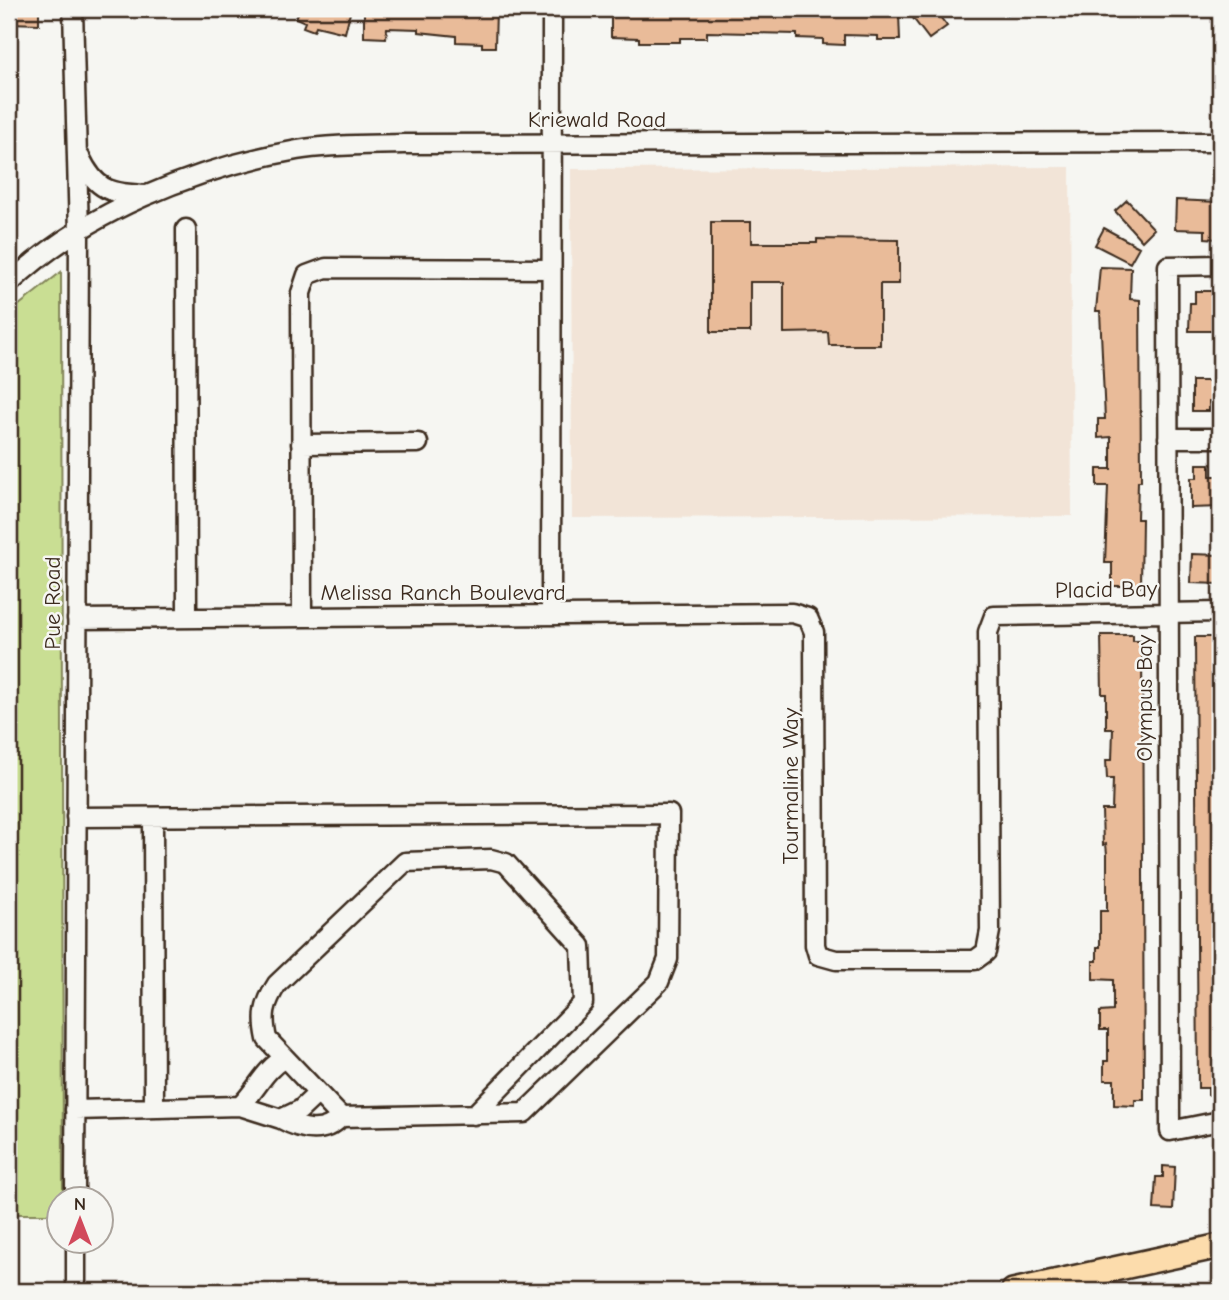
<svg xmlns="http://www.w3.org/2000/svg" width="1229" height="1300" viewBox="0 0 1229 1300" font-family="'Comic Neue',sans-serif">
  <rect width="100%" height="100%" fill="#f6f6f2"/>
  <filter id="ink" filterUnits="userSpaceOnUse"><feTurbulence type="fractalNoise" baseFrequency=".0143" numOctaves="2"/><feDisplacementMap in="SourceGraphic" scale="14" xChannelSelector="R" yChannelSelector="G"/><feConvolveMatrix kernelMatrix="1 2 1 2 8 2 1 2 1" color-interpolation-filters="sRGB"/></filter>
  <g filter="url(#ink)">
    <!-- built -->
    <path fill="#f2e4d7" d="M 1070,167 L 1072,516 L 572,518 L 571,169 Z"/>
    <!-- green -->
    <path fill="#c9de93" stroke="#828458" stroke-width="2" d="M 61,272 L 63,1198 L 60,1198 L 59,1214 L 9,1214 L 9,313 Z"/>
    <g fill="none" stroke-linecap="round" stroke-linejoin="round">
      <!-- stream -->
      <path stroke="#7593a3" stroke-width="3.5" d="M 1007,15 L 1007,9"/>
    </g>
    <!-- building -->
    <path fill="#e9bb99" stroke="#3b2a1e" stroke-width="2" d="M 9,9 L 39,9 L 39,24 L 9,23 Z
      M 300,9 L 351,9 L 345,33 L 316,26 L 314,31 L 303,27 L 305,22 L 296,18 Z
      M 364,9 L 496,9 L 495,47 L 482,47 L 482,43 L 456,42 L 456,36 L 419,32 L 419,29 L 387,28 L 386,38 L 364,37 Z
      M 644,9 L 871,9 L 871,14 L 899,14 L 900,40 L 878,40 L 878,36 L 844,35 L 844,45 L 823,44 L 823,39 L 797,38 L 797,34 L 707,32 L 707,38 L 680,38 L 680,42 L 639,42 L 639,38 L 611,37 L 611,10 Z
      M 906,9 L 934,9 L 947,26 L 929,39 Z
      M 1127,200 L 1154,229 L 1142,241 L 1115,211 Z
      M 1176,200 L 1218,202 L 1217,239 L 1205,238 L 1205,230 L 1175,229 Z
      M 711,222 L 751,222 L 751,243 L 817,243 L 817,239 L 899,240 L 899,284 L 880,284 L 880,345 L 829,345 L 828,332 L 784,333 L 784,282 L 750,282 L 750,332 L 711,332 Z
      M 1104,228 L 1139,247 L 1130,263 L 1095,245 Z
      M 1100,267 L 1131,268 L 1130,299 L 1140,300 L 1141,481 L 1138,481 L 1137,519 L 1142,519 L 1141,586 L 1112,586 L 1112,563 L 1105,563 L 1108,486 L 1097,486 L 1097,469 L 1111,469 L 1111,437 L 1098,438 L 1098,419 L 1105,419 L 1100,311 L 1096,311 Z
      M 1195,291 L 1220,291 L 1220,331 L 1189,331 L 1190,303 L 1195,303 Z
      M 1192,381 L 1220,381 L 1220,401 L 1209,401 L 1209,411 L 1192,411 Z
      M 1197,464 L 1210,464 L 1210,476 L 1220,476 L 1220,507 L 1191,508 L 1191,478 L 1197,478 Z
      M 1192,554 L 1220,555 L 1220,584 L 1191,583 Z
      M 1101,635 L 1133,635 L 1133,641 L 1142,641 L 1144,1100 L 1135,1100 L 1135,1106 L 1114,1105 L 1114,1080 L 1104,1080 L 1104,1061 L 1108,1061 L 1108,1030 L 1100,1030 L 1100,1012 L 1113,1011 L 1113,980 L 1093,979 L 1093,961 L 1097,961 L 1097,947 L 1100,947 L 1100,911 L 1107,911 L 1107,854 L 1106,844 L 1103,845 L 1102,810 L 1112,810 L 1113,779 L 1107,779 L 1106,760 L 1112,760 L 1113,729 L 1106,729 L 1106,694 L 1102,694 Z
      M 1195,637 L 1220,637 L 1220,1094 L 1208,1095 L 1208,1088 L 1198,1088 Z
      M 1163,1166 L 1175,1167 L 1173,1210 L 1154,1209 L 1156,1177 L 1163,1177 Z"/>
    <g fill="none" stroke-linecap="round" stroke-linejoin="round">
      <defs>
        <path id="minor" d="M 73,9 L 79,233 L 75,1198
          M 80,157 C 96,191 111,194 147,195
          M 186,229 L 187,618
          M 1220,265 L 1168,266 L 1170,1131 L 1220,1121
          M 9,284 C 84,212 196,168 297,150 C 332,144 369,145 404,144 L 1220,142
          M 1168,438 L 1220,438
          M 301,444 L 418,443
          M 551,615 L 552,9
          M 302,617 L 301,293 L 307,275 L 326,268 L 551,269
          M 77,619 L 792,613 L 808,618 L 814,632 L 815,945 L 818,955 L 836,960 L 975,960 L 986,952 L 990,931 L 988,632 L 994,616 L 1220,612
          M 76,817 L 669,814 L 668,959 L 659,982 L 524,1113 L 341,1117 L 267,1039 C 262,1016 264,1004 277,984 L 405,862 L 491,859 L 506,863 L 581,946 L 583,1003 L 474,1115
          M 153,817 L 154,1108
          M 240,1106 L 281,1119 L 300,1110 L 318,1093
          M 75,1110 L 240,1106 C 258,1089 263,1070 285,1058
          M 281,1119 C 301,1130 323,1136 341,1117
          M 76,1240 L 76,1291"/>
        <path id="major" d="M 1013,1291 L 1220,1246"/>
      </defs>
      <!-- minor casing -->
      <use href="#minor" stroke="#3b2a1e" stroke-width="23"/>
      <!-- major casing -->
      <use href="#major" stroke="#3b2a1e" stroke-width="28"/>
      <!-- minor -->
      <use href="#minor" stroke="#f6f6f2" stroke-width="18"/>
      <!-- major -->
      <use href="#major" stroke="#fcdcac" stroke-width="23"/>
    </g>
  </g>
  <g text-anchor="middle" stroke-width="5" stroke-linejoin="round" paint-order="stroke">
    <!-- street labels -->
    <g font-size="23" fill="#3b2a1e" stroke="#f6f6f2">
      <text x="597" y="127">Kriewald Road</text>
      <text transform="translate(1106 589) rotate(-1)" y="8">Placid Bay</text>
      <text x="443" y="600">Melissa Ranch Boulevard</text>
      <text transform="translate(52 603) rotate(-90)" y="8">Pue Road</text>
      <text transform="translate(1144 698) rotate(-90)" y="8">Olympus Bay</text>
      <text transform="translate(790 786) rotate(-90)" y="8">Tourmaline Way</text>
    </g>
  </g>
  <!-- margin -->
  <rect width="1229" height="1300" fill="none" stroke="#f6f6f2" stroke-width="35"/>
  <rect x="18" y="18" width="1194" height="1265" fill="none" stroke="#3b2a1e" stroke-width="2.5" filter="url(#ink)"/>
  <!-- north arrow -->
  <g transform="translate(80 1220)"><circle r="33" fill="#f6f6f2" stroke="#aba49d" stroke-width="2"/>
  <path d="M0-5L12 26L0 18L-12 26Z" fill="#d1495b"/>
  <text y="-10" font-size="19" font-weight="bold" text-anchor="middle" fill="#3b2a1e">N</text>
  </g>
</svg>
